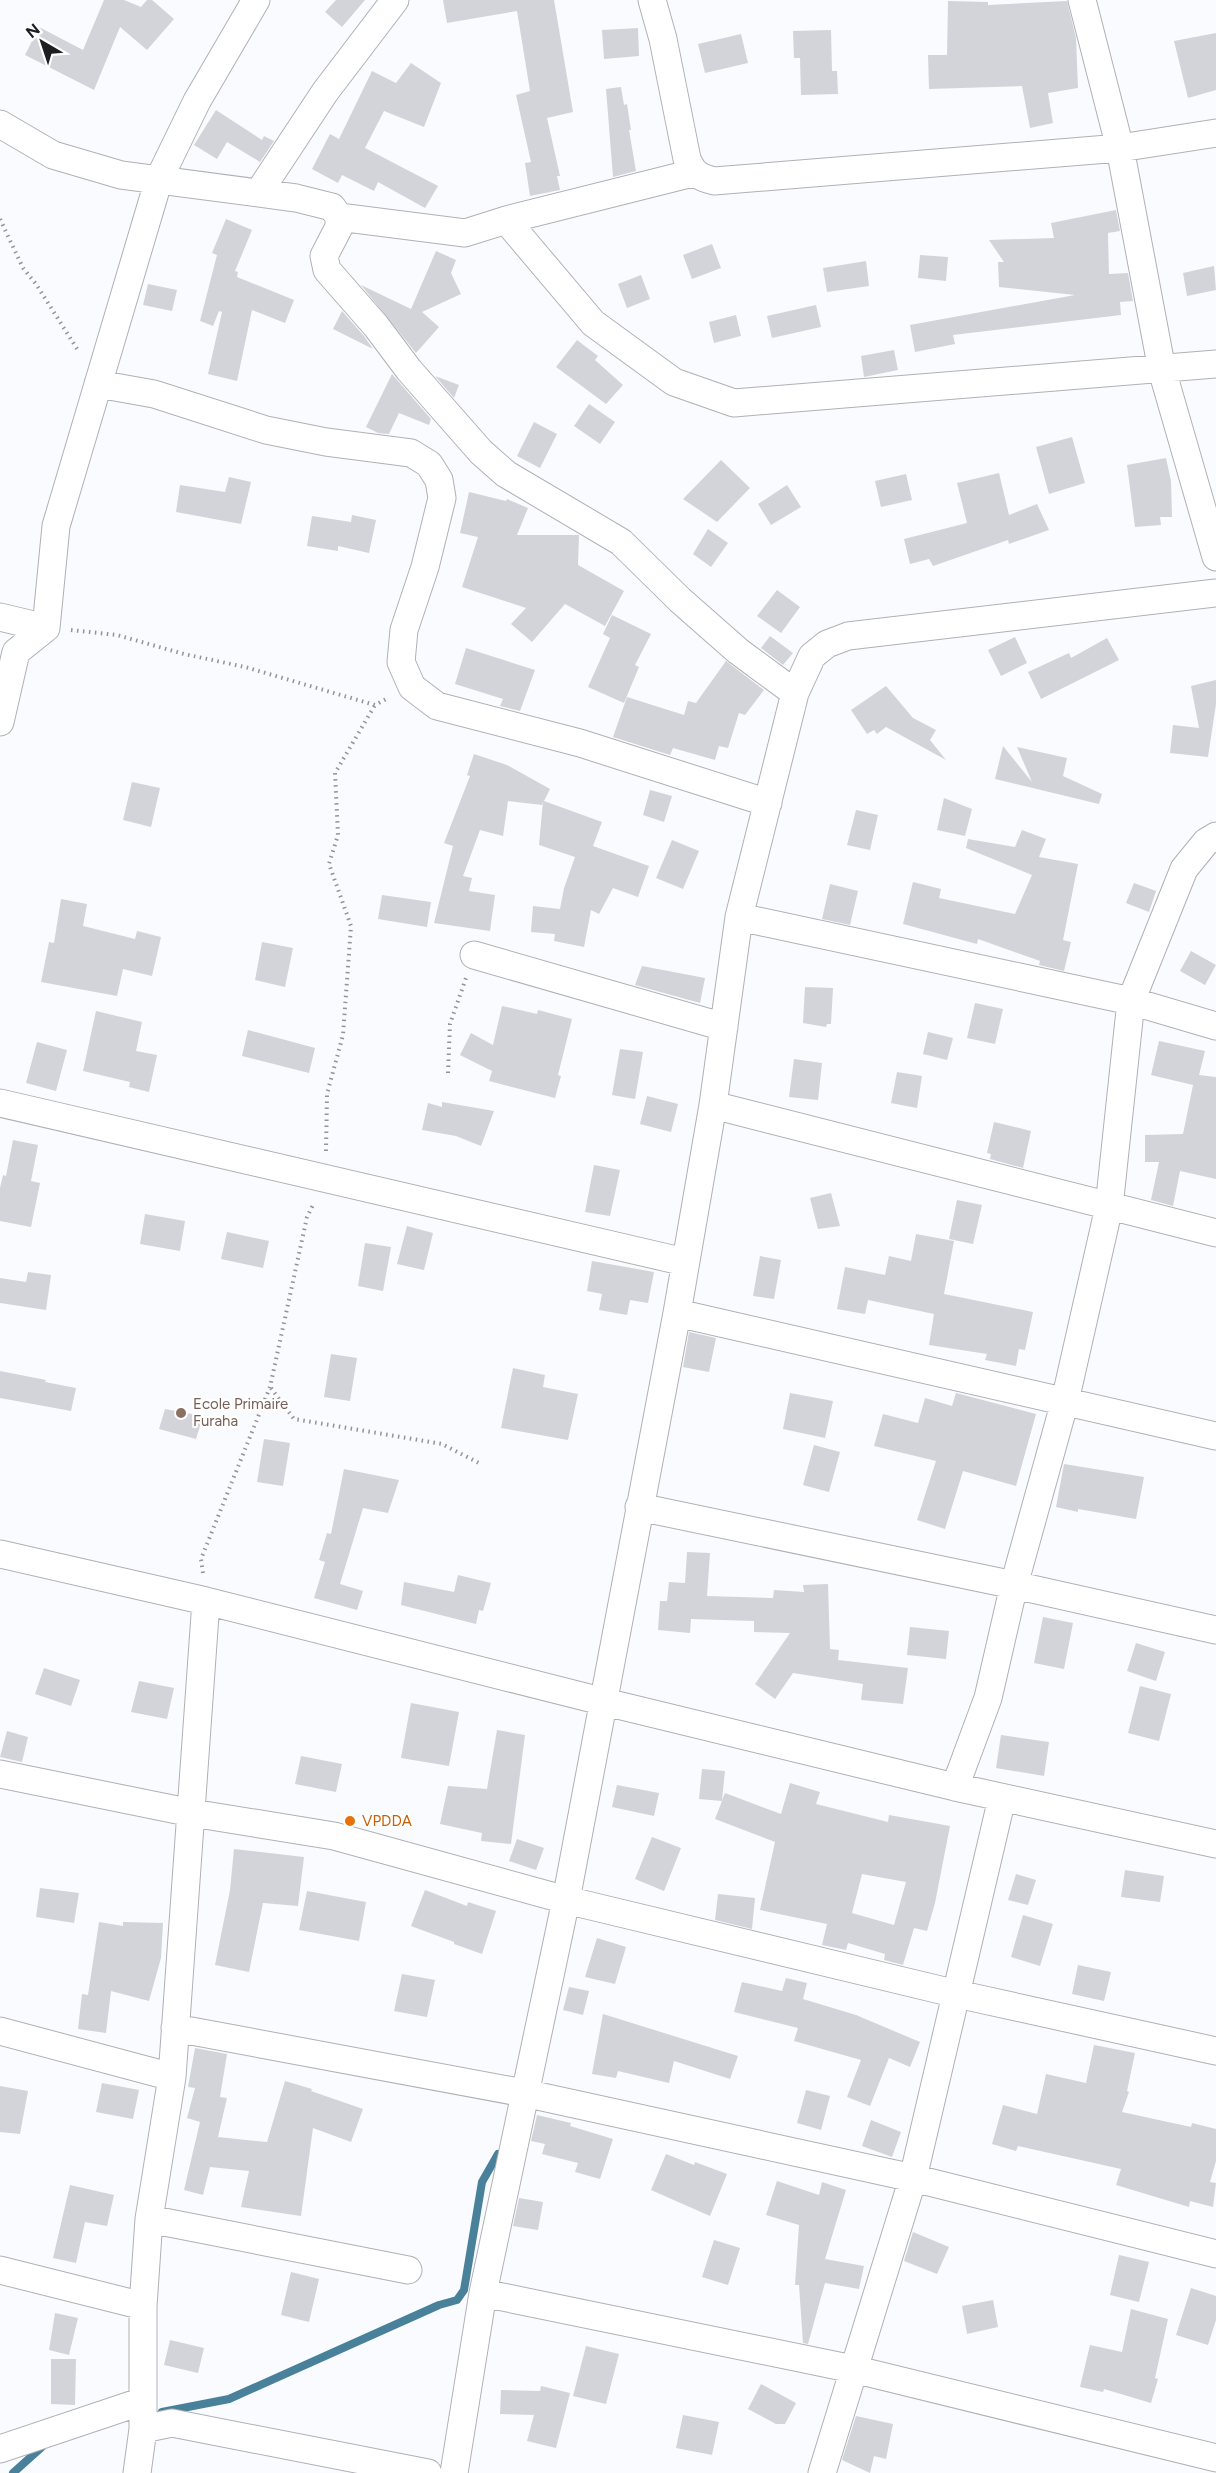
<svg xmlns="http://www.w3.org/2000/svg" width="1216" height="2473" viewBox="0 0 1216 2473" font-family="Figtree,sans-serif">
  <rect width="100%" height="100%" fill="#f9fbff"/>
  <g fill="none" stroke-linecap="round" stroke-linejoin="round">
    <!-- stream -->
    <path stroke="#488199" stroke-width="8" d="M 162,2412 L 229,2399 L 439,2305 L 457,2300 L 464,2290 L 482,2182 L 498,2154
      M 13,2473 L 43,2446"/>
  </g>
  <!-- building -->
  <path fill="#d2d4d9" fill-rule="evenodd" d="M 104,0 L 124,0 L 141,7 L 147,0 L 152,0 L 174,19 L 147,50 L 120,27 L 94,90 L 25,55 L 39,27 L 83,50 Z
    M 336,0 L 365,0 L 342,27 L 325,12 Z
    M 443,0 L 554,0 L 573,112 L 547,118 L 560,176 L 557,176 L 560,190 L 530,196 L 525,163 L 531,162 L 516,95 L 530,91 L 517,11 L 447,23 Z
    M 948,1 L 988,2 L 988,5 L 1067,1 L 1076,38 L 1078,88 L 1048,93 L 1053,123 L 1030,128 L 1022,86 L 929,89 L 928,55 L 947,55 Z
    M 638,28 L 639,56 L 604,59 L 602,30 Z
    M 831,30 L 832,71 L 837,71 L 838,94 L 801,95 L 800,58 L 794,58 L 793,31 Z
    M 1216,33 L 1216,90 L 1188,98 L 1174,41 Z
    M 741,34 L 748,63 L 705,73 L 698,44 Z
    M 411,63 L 441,83 L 424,127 L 384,111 L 365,148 L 438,186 L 425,208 L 378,182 L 374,191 L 342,175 L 338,183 L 312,169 L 330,134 L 339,139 L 372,71 L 396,83 Z
    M 621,87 L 624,105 L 627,104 L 631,130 L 629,130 L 636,171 L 613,177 L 606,89 Z
    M 216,110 L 262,140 L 264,136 L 274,141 L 260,162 L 227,142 L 217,159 L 194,145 Z
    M 1116,210 L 1120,231 L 1108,233 L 1109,274 L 1128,273 L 1133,301 L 1120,302 L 1121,315 L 953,335 L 955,344 L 915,352 L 910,325 L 1075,295 L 999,287 L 998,262 L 1004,262 L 989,240 L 1054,238 L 1051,223 Z
    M 226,219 L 252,230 L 235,271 L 238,272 L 237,277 L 294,300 L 285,323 L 252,310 L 237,381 L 208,374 L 222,312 L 219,311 L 213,326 L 200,321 L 217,255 L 212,253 Z
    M 712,244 L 721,268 L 692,279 L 683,255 Z
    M 436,251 L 456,260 L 451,273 L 461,294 L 422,312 L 439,327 L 416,353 L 361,285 L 411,309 Z
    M 920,255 L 948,257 L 946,281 L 918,278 Z
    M 866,261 L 869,286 L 827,292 L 823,268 Z
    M 1214,266 L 1216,290 L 1187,296 L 1183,273 Z
    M 641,275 L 650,299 L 627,308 L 618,284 Z
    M 148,284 L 177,290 L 172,311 L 143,305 Z
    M 816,305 L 821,327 L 772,338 L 767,316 Z
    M 342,311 L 364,336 L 373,349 L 333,329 Z
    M 736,315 L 741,336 L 714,343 L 709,322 Z
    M 577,340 L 598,356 L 595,360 L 623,385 L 606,404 L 556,367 Z
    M 894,350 L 898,370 L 864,377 L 861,356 Z
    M 392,374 L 431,419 L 429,425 L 399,413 L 389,434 L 378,433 L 366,427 Z
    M 435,376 L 459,385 L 454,398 Z
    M 589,404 L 615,422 L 600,444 L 574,426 Z
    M 534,422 L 557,434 L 540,468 L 517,456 Z
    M 1072,437 L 1085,483 L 1049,494 L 1036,447 Z
    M 1166,458 L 1171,481 L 1172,517 L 1160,517 L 1161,525 L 1135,527 L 1127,465 Z
    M 721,460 L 750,488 L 717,522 L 683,499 Z
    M 999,473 L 1009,515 L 1037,504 L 1049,530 L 1009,544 L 1008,540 L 933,566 L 929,559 L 910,564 L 904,539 L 967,523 L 957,483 Z
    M 906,474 L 912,500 L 881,507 L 875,481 Z
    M 229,477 L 251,482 L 241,524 L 176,512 L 180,485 L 225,492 Z
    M 787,485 L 801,507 L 771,525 L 758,504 Z
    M 469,492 L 506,501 L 507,499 L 528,508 L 517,535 L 579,535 L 578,565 L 624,591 L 605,626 L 565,604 L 532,642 L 511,624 L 526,608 L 462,587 L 478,537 L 460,533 Z
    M 352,515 L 376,520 L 369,553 L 338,546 L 338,551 L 307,546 L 312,516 L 351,522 Z
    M 708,529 L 728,543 L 711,567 L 693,554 Z
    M 777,590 L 800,607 L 781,633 L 757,616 Z
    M 612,615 L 651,634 L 635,665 L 639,667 L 624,703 L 588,687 L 610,638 L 603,634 Z
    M 770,636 L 793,653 L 783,665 L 761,648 Z
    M 1015,637 L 1027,663 L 1001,676 L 988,650 Z
    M 1107,638 L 1119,660 L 1041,699 L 1028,672 L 1069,653 L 1071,658 Z
    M 466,648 L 535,670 L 520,711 L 500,706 L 503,699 L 455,684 Z
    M 726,661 L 764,690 L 745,715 L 739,713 L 728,748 L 719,746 L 715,760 L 673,748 L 670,755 L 613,737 L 627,697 L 684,715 L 688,701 L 696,703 Z
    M 1216,680 L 1216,704 L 1208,757 L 1170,753 L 1173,725 L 1199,728 L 1191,686 Z
    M 886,686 L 913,718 L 936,730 L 930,740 L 946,760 L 886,727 L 877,734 L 874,730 L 867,734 L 851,710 Z
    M 1003,746 L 1032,782 L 1017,747 L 1067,758 L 1063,776 L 1102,794 L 1099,804 L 995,779 Z
    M 474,754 L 507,765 L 550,789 L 544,801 L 602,822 L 593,846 L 649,866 L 638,897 L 613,888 L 599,914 L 591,910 L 584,947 L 554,941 L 555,934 L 531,932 L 533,906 L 560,909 L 564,888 L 575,857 L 539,845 L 543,801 L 542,805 L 508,801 L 503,836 L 480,830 L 463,876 L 472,878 L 469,891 L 495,895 L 490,931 L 434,923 L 453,846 L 444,843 L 470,776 L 467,775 Z
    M 132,782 L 160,788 L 151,827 L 123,820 Z
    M 650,790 L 672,796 L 664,822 L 643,815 Z
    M 944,798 L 972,809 L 965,836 L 937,830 Z
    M 856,810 L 878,815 L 870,850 L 847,845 Z
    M 1022,830 L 1046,839 L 1039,857 L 1078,864 L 1063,940 L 1071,942 L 1064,971 L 1039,965 L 1040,961 L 978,939 L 977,944 L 903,924 L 913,882 L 941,889 L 939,898 L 1015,914 L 1032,875 L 966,848 L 968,839 L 1015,847 Z
    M 672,840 L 699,851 L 683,889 L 656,878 Z
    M 1134,883 L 1156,891 L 1149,912 L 1126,903 Z
    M 830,884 L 858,891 L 850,925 L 822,919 Z
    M 382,895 L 431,902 L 427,927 L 378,919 Z
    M 61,899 L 87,904 L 83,926 L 135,939 L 137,931 L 161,937 L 152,976 L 123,969 L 117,996 L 41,982 L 49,942 L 54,943 Z
    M 262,942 L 293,948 L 285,987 L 255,980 Z
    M 1191,951 L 1216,965 L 1205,985 L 1180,971 Z
    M 642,966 L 705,978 L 700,1003 L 635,985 Z
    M 805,987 L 833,988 L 831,1024 L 827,1024 L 826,1027 L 803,1023 Z
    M 975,1003 L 1003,1009 L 995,1044 L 967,1038 Z
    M 502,1006 L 537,1014 L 538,1010 L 572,1019 L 558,1075 L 561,1076 L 555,1098 L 489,1081 L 492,1071 L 460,1055 L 471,1033 L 493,1045 Z
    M 96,1011 L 142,1022 L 136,1051 L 157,1055 L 149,1092 L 129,1087 L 130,1082 L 83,1071 Z
    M 248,1030 L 315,1048 L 309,1073 L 242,1056 Z
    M 928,1032 L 953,1038 L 947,1060 L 923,1054 Z
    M 1159,1041 L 1205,1051 L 1199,1075 L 1216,1077 L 1216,1179 L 1180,1171 L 1173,1206 L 1151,1200 L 1159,1162 L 1145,1162 L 1145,1135 L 1183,1134 L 1193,1085 L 1151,1075 Z
    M 37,1042 L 67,1050 L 56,1091 L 26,1083 Z
    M 620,1049 L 643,1052 L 635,1099 L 612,1095 Z
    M 794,1059 L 822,1063 L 818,1100 L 789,1097 Z
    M 897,1072 L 922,1076 L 917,1108 L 891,1103 Z
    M 647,1096 L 678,1104 L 671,1132 L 640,1124 Z
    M 442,1102 L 494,1111 L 481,1146 L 456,1136 L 422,1130 L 428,1103 L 442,1107 Z
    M 994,1122 L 1031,1131 L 1023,1168 L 990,1159 L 991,1154 L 987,1153 Z
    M 13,1140 L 38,1145 L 31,1181 L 40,1183 L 31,1227 L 0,1221 L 0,1188 L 3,1175 L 6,1176 Z
    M 594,1165 L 620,1170 L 610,1216 L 585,1212 Z
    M 831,1193 L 840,1226 L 818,1229 L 810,1198 Z
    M 957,1200 L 982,1205 L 973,1244 L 949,1239 Z
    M 145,1214 L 185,1221 L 180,1251 L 140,1244 Z
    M 407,1226 L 433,1233 L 424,1270 L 397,1264 Z
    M 227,1232 L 269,1241 L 263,1268 L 221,1259 Z
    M 916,1234 L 954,1241 L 944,1294 L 1033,1312 L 1025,1350 L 1019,1349 L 1016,1366 L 985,1360 L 987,1354 L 929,1345 L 934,1314 L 868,1300 L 865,1314 L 837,1309 L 845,1267 L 885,1275 L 889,1256 L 911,1261 Z
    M 365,1243 L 391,1247 L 383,1291 L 358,1286 Z
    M 760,1256 L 781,1260 L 774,1299 L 753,1296 Z
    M 592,1261 L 654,1272 L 648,1303 L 630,1300 L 627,1315 L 599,1310 L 602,1294 L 587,1291 Z
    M 28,1272 L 51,1275 L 46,1310 L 0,1303 L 0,1278 L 26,1282 Z
    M 689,1332 L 716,1338 L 709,1372 L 683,1367 Z
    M 331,1354 L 357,1358 L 350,1401 L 324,1397 Z
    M 513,1368 L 545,1375 L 543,1387 L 578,1394 L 568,1440 L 501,1428 Z
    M 0,1371 L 46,1380 L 45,1382 L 76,1388 L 71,1411 L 0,1398 Z
    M 790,1393 L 833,1401 L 825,1438 L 783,1429 Z
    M 956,1393 L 1036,1414 L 1016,1486 L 963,1471 L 945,1529 L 917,1520 L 936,1461 L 874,1446 L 883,1414 L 918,1423 L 925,1398 L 952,1406 Z
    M 165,1409 L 203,1416 L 196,1439 L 159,1429 Z
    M 264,1439 L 290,1443 L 283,1486 L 257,1482 Z
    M 814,1445 L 840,1452 L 829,1492 L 803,1485 Z
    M 1064,1464 L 1144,1477 L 1136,1519 L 1078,1509 L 1078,1512 L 1056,1507 Z
    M 344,1469 L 399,1480 L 388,1513 L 363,1508 L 340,1584 L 363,1591 L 357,1610 L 314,1598 L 325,1562 L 319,1560 L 327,1533 L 331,1534 Z
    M 687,1552 L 710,1553 L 707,1596 L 773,1598 L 774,1590 L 804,1592 L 803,1585 L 828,1584 L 830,1649 L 839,1650 L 838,1660 L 908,1668 L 903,1704 L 861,1700 L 863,1684 L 793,1673 L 775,1699 L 755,1684 L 790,1633 L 754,1632 L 754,1621 L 691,1619 L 690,1633 L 658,1630 L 660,1601 L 667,1601 L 669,1582 L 685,1583 Z
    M 458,1575 L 491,1583 L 483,1611 L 479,1610 L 476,1624 L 401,1605 L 404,1582 L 454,1592 Z
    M 1043,1617 L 1073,1623 L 1064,1669 L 1034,1663 Z
    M 910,1627 L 949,1631 L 946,1659 L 907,1655 Z
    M 1136,1643 L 1165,1652 L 1156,1681 L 1127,1671 Z
    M 44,1668 L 80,1680 L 71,1706 L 35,1694 Z
    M 139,1681 L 174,1688 L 167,1719 L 131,1712 Z
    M 1140,1686 L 1171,1694 L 1159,1741 L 1128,1733 Z
    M 411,1703 L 459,1712 L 449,1766 L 401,1758 Z
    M 497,1730 L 525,1735 L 511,1844 L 481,1841 L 482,1833 L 440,1824 L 448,1786 L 487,1789 Z
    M 7,1731 L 28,1737 L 22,1762 L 0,1757 Z
    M 1001,1735 L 1049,1742 L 1044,1776 L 996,1768 Z
    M 301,1756 L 342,1764 L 336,1792 L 295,1784 Z
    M 702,1769 L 725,1771 L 722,1800 L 725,1793 L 781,1814 L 790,1783 L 820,1792 L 816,1804 L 888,1822 L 889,1815 L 950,1826 L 935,1903 L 927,1931 L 914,1928 L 903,1965 L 884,1960 L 885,1954 L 848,1943 L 846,1950 L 822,1945 L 827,1924 L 760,1910 L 775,1842 L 715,1819 L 722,1801 L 699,1799 ZM 862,1874 L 906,1882 L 894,1925 L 852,1913 Z
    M 617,1785 L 659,1793 L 654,1816 L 612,1807 Z
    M 652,1837 L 681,1848 L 664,1891 L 635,1879 Z
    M 517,1839 L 544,1848 L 536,1870 L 509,1861 Z
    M 234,1849 L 304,1857 L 298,1906 L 263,1903 L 249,1972 L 215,1965 L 230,1890 Z
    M 1125,1870 L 1164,1876 L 1160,1902 L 1121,1897 Z
    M 1016,1874 L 1036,1880 L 1028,1905 L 1008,1900 Z
    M 40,1888 L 79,1893 L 74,1923 L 36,1917 Z
    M 425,1890 L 467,1906 L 468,1902 L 496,1911 L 482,1954 L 454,1944 L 454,1942 L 411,1926 Z
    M 307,1891 L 366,1902 L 359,1941 L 299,1930 Z
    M 718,1894 L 755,1898 L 752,1929 L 715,1920 Z
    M 1023,1915 L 1053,1924 L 1040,1966 L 1011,1957 Z
    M 99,1922 L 123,1926 L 123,1922 L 163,1923 L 161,1958 L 149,2001 L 111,1991 L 106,2033 L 78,2029 L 82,1994 L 88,1995 Z
    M 597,1938 L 626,1947 L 615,1984 L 585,1977 Z
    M 1078,1965 L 1111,1972 L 1104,2001 L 1072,1994 Z
    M 402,1974 L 435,1980 L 427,2017 L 394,2011 Z
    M 786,1978 L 807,1983 L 803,1999 L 856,2015 L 920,2042 L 910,2067 L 889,2058 L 870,2106 L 847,2097 L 861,2060 L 794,2041 L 798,2028 L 734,2012 L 742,1982 L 782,1991 Z
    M 569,1987 L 589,1991 L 583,2015 L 563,2010 Z
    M 603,2014 L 738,2056 L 730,2079 L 674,2061 L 669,2083 L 618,2071 L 616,2078 L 592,2074 Z
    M 1094,2045 L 1135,2053 L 1127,2091 L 1129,2092 L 1122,2112 L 1191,2127 L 1192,2123 L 1216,2129 L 1216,2161 L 1210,2182 L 1216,2183 L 1213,2207 L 1190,2201 L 1189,2207 L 1116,2185 L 1121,2169 L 1018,2146 L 1016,2151 L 992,2144 L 1003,2105 L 1037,2114 L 1046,2074 L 1086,2083 Z
    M 195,2048 L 227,2054 L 220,2097 L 227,2098 L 218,2137 L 267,2142 L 285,2081 L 312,2089 L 311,2091 L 363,2109 L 351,2142 L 313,2128 L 301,2216 L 241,2207 L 249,2171 L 210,2167 L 203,2195 L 184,2190 L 200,2122 L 187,2118 L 195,2088 L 188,2087 Z
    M 102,2083 L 139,2090 L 133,2119 L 96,2112 Z
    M 0,2086 L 28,2091 L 20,2134 L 0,2132 Z
    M 806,2090 L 830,2096 L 821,2130 L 797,2123 Z
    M 537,2115 L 571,2123 L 570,2126 L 613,2139 L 600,2179 L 575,2172 L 578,2163 L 542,2154 L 545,2144 L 531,2141 Z
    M 871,2120 L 901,2132 L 892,2157 L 862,2146 Z
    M 666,2154 L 694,2165 L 695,2162 L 727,2174 L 710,2216 L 651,2190 Z
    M 777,2181 L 819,2195 L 822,2182 L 846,2190 L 825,2259 L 864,2266 L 859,2289 L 825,2283 L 808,2344 L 803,2343 L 799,2285 L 795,2285 L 799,2225 L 766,2215 Z
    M 70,2185 L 114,2195 L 107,2226 L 85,2222 L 76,2263 L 53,2258 Z
    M 519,2198 L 543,2202 L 538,2230 L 513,2226 Z
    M 913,2232 L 949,2247 L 937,2274 L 904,2261 Z
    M 714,2240 L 740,2248 L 728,2285 L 702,2277 Z
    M 1119,2255 L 1149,2262 L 1139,2302 L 1110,2295 Z
    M 291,2272 L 319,2279 L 309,2322 L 281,2315 Z
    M 1191,2288 L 1216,2296 L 1216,2320 L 1208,2345 L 1176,2335 Z
    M 993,2300 L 998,2327 L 967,2334 L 962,2306 Z
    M 1131,2309 L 1168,2319 L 1155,2378 L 1158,2379 L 1151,2403 L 1104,2389 L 1103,2392 L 1080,2387 L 1090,2345 L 1122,2352 Z
    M 55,2313 L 78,2318 L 69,2355 L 49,2350 Z
    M 170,2340 L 204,2348 L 198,2373 L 164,2365 Z
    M 586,2346 L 619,2354 L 606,2404 L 573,2396 Z
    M 51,2359 L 76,2359 L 75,2405 L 51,2404 Z
    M 761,2384 L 796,2403 L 785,2424 L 776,2424 L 748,2409 Z
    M 541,2386 L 570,2393 L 556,2448 L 527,2441 L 534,2415 L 500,2414 L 501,2390 L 540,2391 Z
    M 683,2415 L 719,2422 L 712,2455 L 676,2448 Z
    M 856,2416 L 893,2424 L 886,2459 L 874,2456 L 870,2473 L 842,2460 Z"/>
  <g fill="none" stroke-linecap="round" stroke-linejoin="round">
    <defs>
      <path id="minor" d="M 652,0 L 663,39 L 687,159 C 693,173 698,177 714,181 L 1120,148 L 1216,133
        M 1082,0 L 1120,148 L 1162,370 L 1216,557
        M 0,124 L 53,155 L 121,175 L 296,198 L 332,207 L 339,217 L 339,227 L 324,256 L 327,270 L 376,326 L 409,370 L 481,452 L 506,474 L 621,542 L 680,600 L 738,651 L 795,693
        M 259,192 L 325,92 L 395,0
        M 339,217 L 465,233 L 506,220 L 593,323 L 674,382 L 734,403 L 1216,364
        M 506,220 L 693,173
        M 98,384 L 154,394 L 266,430 L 326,442 L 411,453 L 429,464 L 439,480 L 442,498 L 425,567 L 404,630 L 401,662 L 412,687 L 437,706 L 580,743 L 768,803
        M 0,617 L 46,628
        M 0,722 L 16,652 L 46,628 L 56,526 L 159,179 L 197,101 L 256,0
        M 739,917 L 1131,1001 L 1216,1026
        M 474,955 L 724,1027
        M 0,1103 L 685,1262
        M 713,1105 L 1216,1233
        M 677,1313 L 1216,1436
        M 639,1507 L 1014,1585 L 1216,1630
        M 0,1554 L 206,1601 L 605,1702 L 955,1787 L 1216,1844
        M 0,1774 L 192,1813 L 334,1836 L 566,1900 L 957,1994 L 1216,2051
        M 955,1787 L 988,1698 L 1014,1585 L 1065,1401 L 1109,1207 L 1131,1001 L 1184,869 L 1206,842 L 1216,836
        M 175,2028 L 524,2093 L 913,2178 L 1216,2254
        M 0,2031 L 172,2077
        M 149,2219 L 408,2270
        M 0,2270 L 143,2306
        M 483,2293 L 853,2369 L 1216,2458
        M 143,2429 L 172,2423 L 428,2473
        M 0,2449 L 143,2401
        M 137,2473 L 143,2429 L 143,2306 L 149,2219 L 172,2077 L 206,1601
        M 454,2473 L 483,2293 L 566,1900 L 677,1313 L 713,1105 L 739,917 L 795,693 L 812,656 L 827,644 L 848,636 L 1216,593
        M 822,2473 L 913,2178 L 1002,1798"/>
    </defs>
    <!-- minor casing -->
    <use href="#minor" stroke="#afb1b6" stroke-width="29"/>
    <!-- path -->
    <path stroke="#939497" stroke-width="4" stroke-dasharray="1.5 4.5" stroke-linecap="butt" d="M 0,219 L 23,268 L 36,284 L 79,352
      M 71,630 L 117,635 L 184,654 L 245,667 L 375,705 L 388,698
      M 448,1073 L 450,1024 L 466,978
      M 326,1151 L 327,1094 L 343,1035 L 351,926 L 329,864 L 338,835 L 335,773 L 375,705
      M 271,1388 L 294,1419 L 442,1444 L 479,1463
      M 203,1573 L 201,1559 L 270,1387 L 307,1217 L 314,1203"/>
    <!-- minor -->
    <use href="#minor" stroke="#fff" stroke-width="27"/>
  </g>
  <!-- markers -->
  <circle fill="#8d6e63" stroke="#fff" stroke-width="2" cx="181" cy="1413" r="6"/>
  <circle fill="#e8710a" stroke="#fff" stroke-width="2" cx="350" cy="1821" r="6"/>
  <g text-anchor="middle" stroke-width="4.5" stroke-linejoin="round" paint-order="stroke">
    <!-- education labels -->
    <g font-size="15" fill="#785e54" stroke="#fff" text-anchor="start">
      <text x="193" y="1409">Ecole Primaire<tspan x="193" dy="17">Furaha</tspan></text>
    </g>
    <!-- food labels -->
    <g font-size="15" fill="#c56008" stroke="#fff" text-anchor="start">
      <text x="362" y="1826">VPDDA</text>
    </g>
  </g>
  <!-- north arrow -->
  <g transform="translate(42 42) rotate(321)" stroke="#ffffff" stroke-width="4.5" paint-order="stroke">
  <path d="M0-4.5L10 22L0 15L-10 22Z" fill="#1e1e20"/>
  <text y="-9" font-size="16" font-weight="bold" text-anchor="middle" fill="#1e1e20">N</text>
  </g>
</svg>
